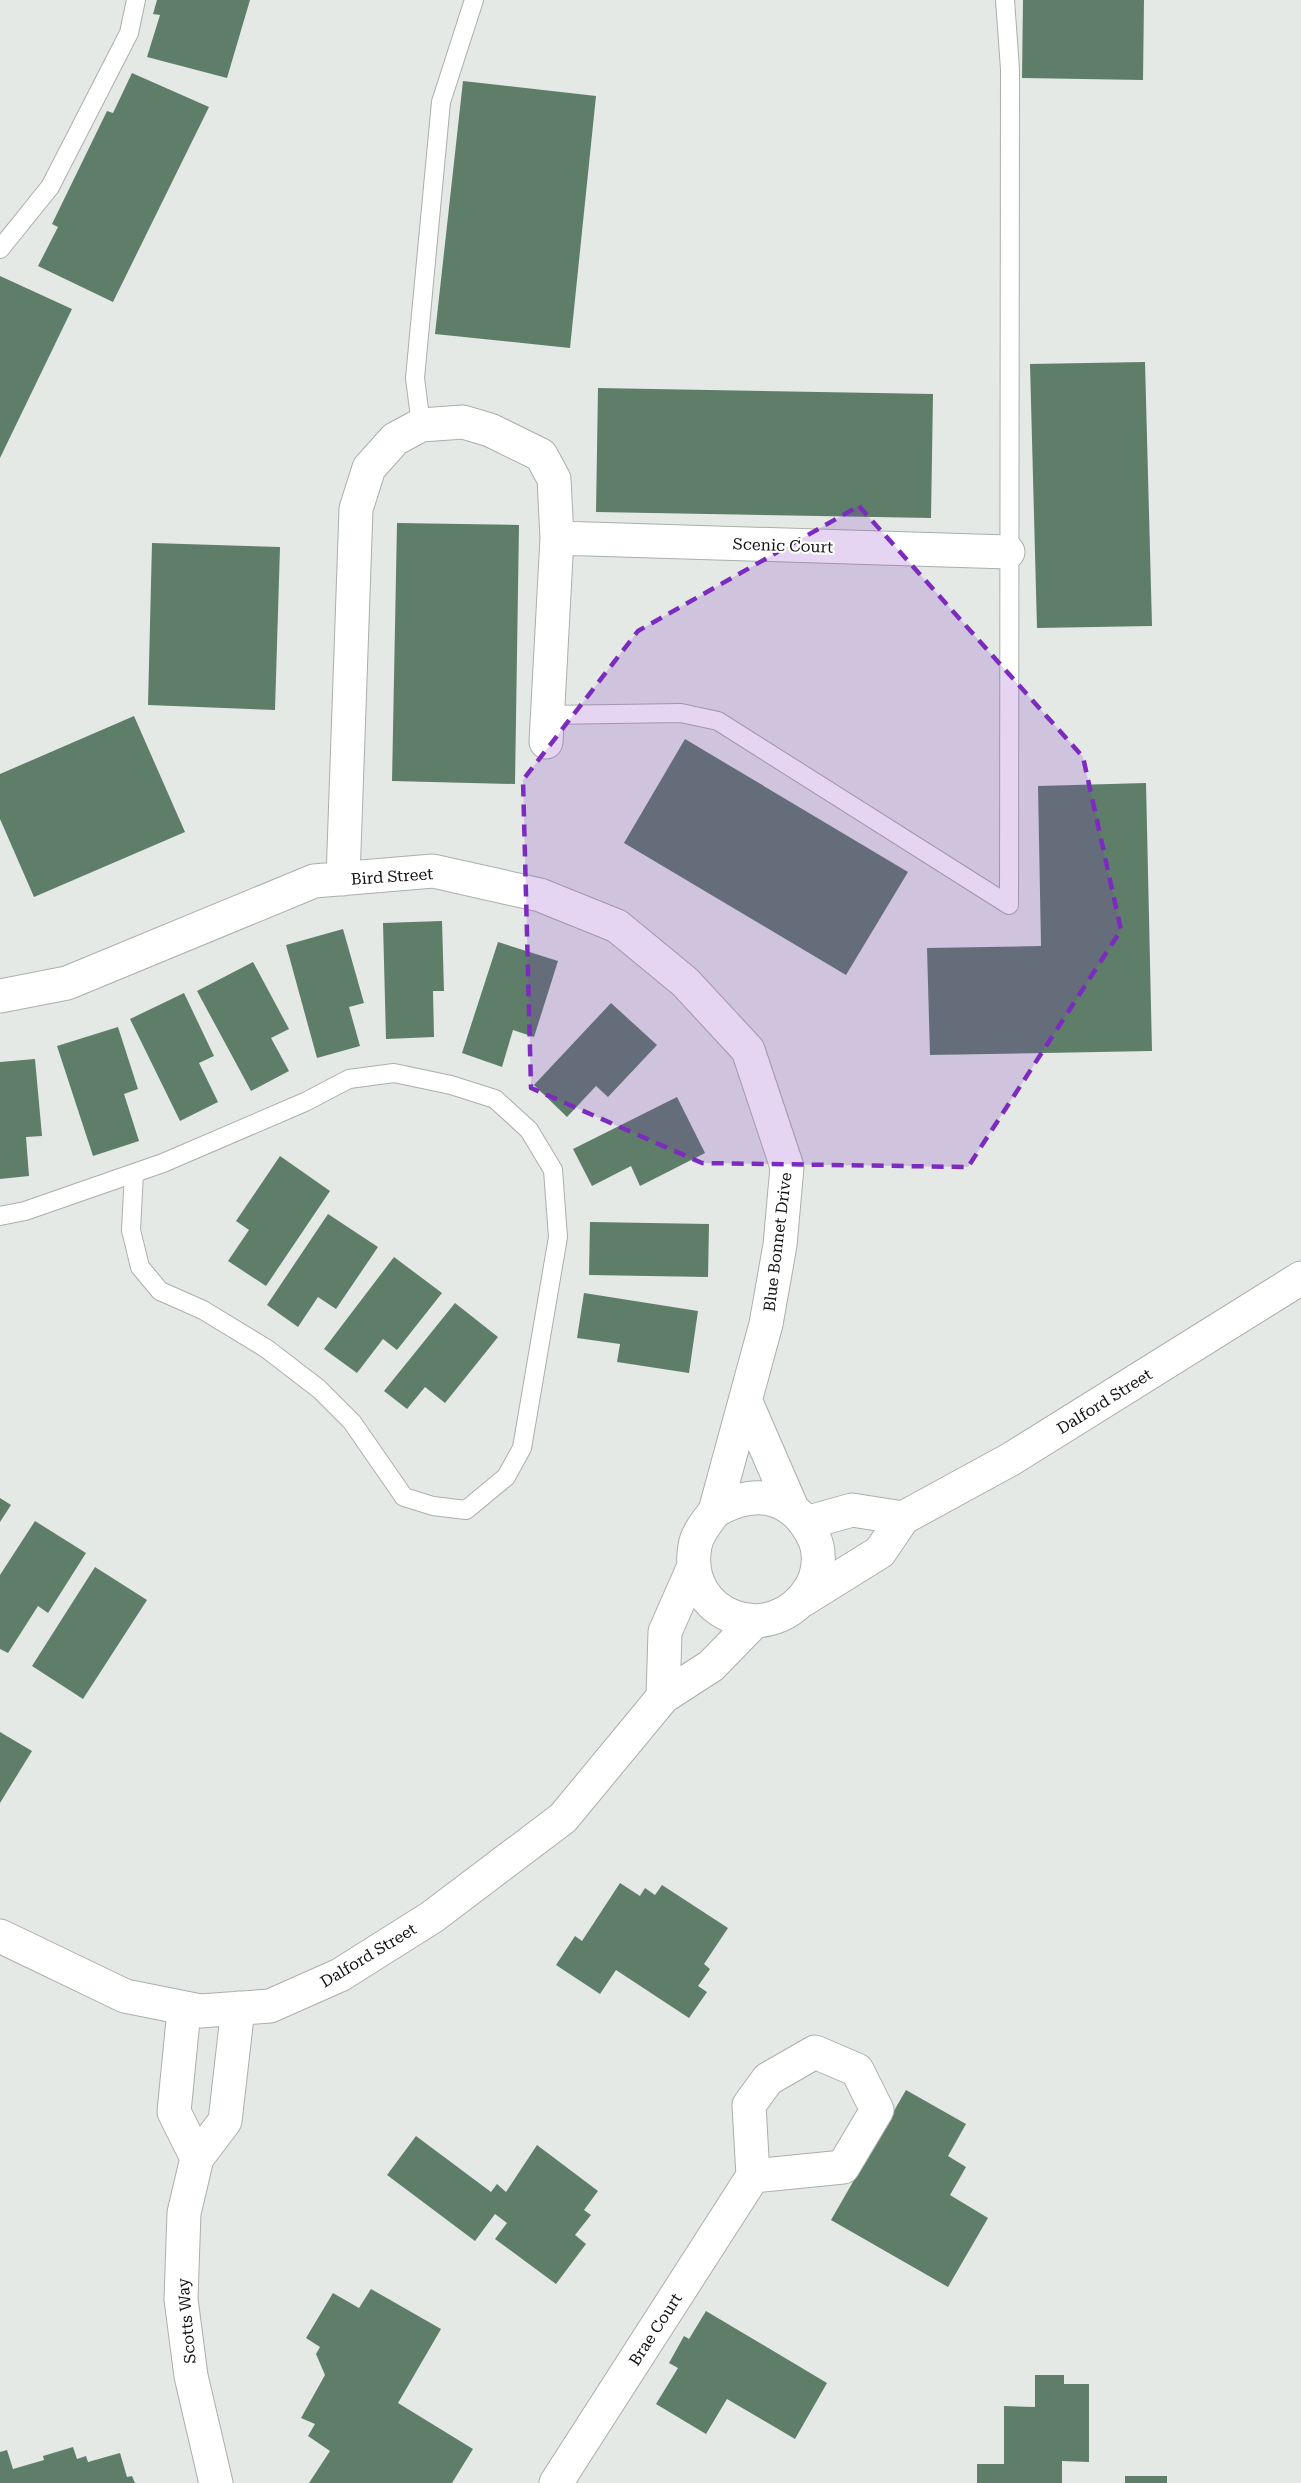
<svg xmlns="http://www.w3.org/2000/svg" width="1301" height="2483" viewBox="0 0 1301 2483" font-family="'Roboto Serif',serif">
  <rect width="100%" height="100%" fill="#e4e9e5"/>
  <!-- building -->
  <path fill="#5f7e69" d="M 157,0 L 250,0 L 227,78 L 147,57 L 160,15 L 153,14 Z
    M 1023,0 L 1144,0 L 1143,80 L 1022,78 Z
    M 132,73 L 209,107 L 113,302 L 38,266 L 58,227 L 52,224 L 107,111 L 113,113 Z
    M 463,81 L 596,96 L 570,348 L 435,334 Z
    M 0,276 L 72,309 L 0,458 Z
    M 1145,362 L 1152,626 L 1037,628 L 1030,364 Z
    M 598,388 L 933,394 L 931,518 L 596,512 Z
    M 397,523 L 519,525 L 515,784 L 392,781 Z
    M 152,543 L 280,547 L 275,710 L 148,705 Z
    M 134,716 L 185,832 L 34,897 L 0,819 L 0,774 Z
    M 685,739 L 908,872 L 846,975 L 624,843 Z
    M 1146,783 L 1152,1051 L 930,1055 L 927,948 L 1041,946 L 1038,786 Z
    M 442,921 L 444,991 L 433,991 L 434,1037 L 386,1039 L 383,923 Z
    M 343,929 L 364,1003 L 349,1007 L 360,1046 L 317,1058 L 286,945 Z
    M 498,942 L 558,961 L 534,1037 L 513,1030 L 502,1067 L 462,1053 Z
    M 253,962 L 289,1029 L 271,1038 L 289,1071 L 251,1091 L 197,991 Z
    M 184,993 L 214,1056 L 199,1063 L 218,1102 L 180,1121 L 130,1019 Z
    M 611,1003 L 657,1045 L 608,1097 L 596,1086 L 567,1117 L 534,1085 Z
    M 118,1027 L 138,1089 L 124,1094 L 139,1141 L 93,1156 L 57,1046 Z
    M 35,1059 L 42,1136 L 26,1137 L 29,1176 L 0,1179 L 0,1062 Z
    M 677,1097 L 705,1153 L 640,1186 L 631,1166 L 592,1186 L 573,1149 Z
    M 280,1156 L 330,1191 L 266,1286 L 228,1261 L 249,1230 L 236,1221 Z
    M 328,1214 L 378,1247 L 336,1309 L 318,1297 L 298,1327 L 267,1305 Z
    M 590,1222 L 709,1224 L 708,1277 L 589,1275 Z
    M 394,1257 L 442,1293 L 397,1350 L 383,1339 L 357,1373 L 324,1349 Z
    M 584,1293 L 698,1311 L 689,1373 L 617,1362 L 620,1344 L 577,1338 Z
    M 455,1303 L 498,1337 L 445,1403 L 425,1387 L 407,1409 L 384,1391 Z
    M 0,1498 L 11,1505 L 0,1522 Z
    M 35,1521 L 86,1553 L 48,1613 L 38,1606 L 8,1653 L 0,1649 L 0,1575 Z
    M 95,1567 L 147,1600 L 83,1699 L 32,1666 Z
    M 0,1732 L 32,1751 L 0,1803 Z
    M 620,1883 L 640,1896 L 645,1888 L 655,1895 L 662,1885 L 728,1928 L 704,1964 L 710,1969 L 698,1986 L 707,1992 L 689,2018 L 616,1970 L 600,1994 L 556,1965 L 575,1936 L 582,1941 Z
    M 906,2090 L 966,2124 L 948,2156 L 966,2167 L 950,2195 L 988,2218 L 948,2287 L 831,2220 Z
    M 416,2136 L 491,2192 L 497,2184 L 506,2192 L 537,2145 L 598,2191 L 584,2210 L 591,2215 L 575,2235 L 586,2244 L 556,2284 L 495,2239 L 507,2223 L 495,2214 L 475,2241 L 387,2175 Z
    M 371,2289 L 441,2329 L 398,2403 L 473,2449 L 452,2483 L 309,2483 L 330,2451 L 308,2436 L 315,2424 L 301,2418 L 325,2375 L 316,2354 L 320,2347 L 306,2338 L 333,2293 L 359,2308 Z
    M 706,2311 L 827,2383 L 795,2439 L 727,2399 L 706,2434 L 656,2404 L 678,2368 L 669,2363 L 684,2336 L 689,2339 Z
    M 1035,2375 L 1064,2375 L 1064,2384 L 1089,2384 L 1089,2462 L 1062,2461 L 1062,2483 L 977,2483 L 977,2464 L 1004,2464 L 1004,2406 L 1035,2407 Z
    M 73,2447 L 77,2459 L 86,2456 L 88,2462 L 120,2453 L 127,2477 L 132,2476 L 135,2483 L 0,2483 L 0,2452 L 7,2450 L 13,2469 L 44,2460 L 43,2456 Z
    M 1125,2476 L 1167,2476 L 1167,2483 L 1125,2483 Z"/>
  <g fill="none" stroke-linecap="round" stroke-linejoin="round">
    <defs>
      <path id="lane" d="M 0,249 L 50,187 L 129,33 L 136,0
        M 421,425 L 415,378 L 441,102 L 474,0
        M 547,715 L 681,713 L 718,721 L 1009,905 L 1010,69 L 1005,0
        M 0,1216 L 25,1211 L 163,1163 L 305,1102 L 349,1079 L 394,1073 L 451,1085 L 495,1099 L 529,1130 L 553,1170 L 558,1237 L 522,1448 L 506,1477 L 466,1510 L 433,1506 L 404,1497 L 352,1422 L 319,1389 L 267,1349 L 203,1310 L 160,1291 L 140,1267 L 131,1230 L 134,1173"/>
      <path id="street" d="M 557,538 L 1008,552
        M 343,879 L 356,509 L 369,468 L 395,439 L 421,425 L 463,422 L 490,430 L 541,455 L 554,479 L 557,538 L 546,742
        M 0,996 L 67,983 L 314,881 L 433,871 L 540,895 L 617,926 L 685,982 L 748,1050 L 787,1167 L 780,1245 L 766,1324 L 715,1511 C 707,1522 697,1533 695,1546 C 682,1616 772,1651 811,1587 C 819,1573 821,1552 814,1538 C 793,1494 755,1488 715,1511
        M 746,1402 L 792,1508
        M 806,1523 L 852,1510 L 903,1518
        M 803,1600 L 880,1552 L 903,1518 L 1011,1459 L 1301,1278
        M 663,1697 L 665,1632 L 694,1566
        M 0,1936 L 125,1996 L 200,2011 L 270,2006 L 340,1975 L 432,1917 L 563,1818 L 663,1697 L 711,1666 L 753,1623
        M 184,2010 L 174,2112 L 197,2158
        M 815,2052 L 857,2070 L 877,2110 L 843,2167 L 753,2176 L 749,2105 L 768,2079 Z
        M 216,2483 L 191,2376 L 181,2299 L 184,2213 L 197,2158 L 225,2121 L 238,2008
        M 556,2483 L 753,2176"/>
    </defs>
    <!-- lane casing -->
    <use href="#lane" stroke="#aaafac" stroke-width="20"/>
    <!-- street casing -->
    <use href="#street" stroke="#aaafac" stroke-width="35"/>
    <!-- lane -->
    <use href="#lane" stroke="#fff" stroke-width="18"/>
    <!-- street -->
    <use href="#street" stroke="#fff" stroke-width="33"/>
  </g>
  <!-- marked area -->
  <path fill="#7b2cbf" fill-opacity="0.2" stroke="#7b2cbf" stroke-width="4.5" stroke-dasharray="12 8" stroke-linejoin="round" d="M 859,506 L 1083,757 L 1121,930 L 968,1167 L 702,1163 L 531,1088 L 523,780 L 638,631 Z"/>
  <g text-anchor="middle" stroke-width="4.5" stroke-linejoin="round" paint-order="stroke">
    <!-- street labels -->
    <g font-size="16" fill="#111311" stroke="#fff">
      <text transform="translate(783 545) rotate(2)" y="6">Scenic Court</text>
      <text transform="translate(392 876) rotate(-4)" y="6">Bird Street</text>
      <text transform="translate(777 1242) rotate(-83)" y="6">Blue Bonnet Drive</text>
      <text transform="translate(1104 1401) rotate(-32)" y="6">Dalford Street</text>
      <text transform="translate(368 1955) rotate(-31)" y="6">Dalford Street</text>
      <text transform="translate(186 2321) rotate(-95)" y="6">Scotts Way</text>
      <text transform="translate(655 2329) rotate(-57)" y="6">Brae Court</text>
    </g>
  </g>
</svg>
